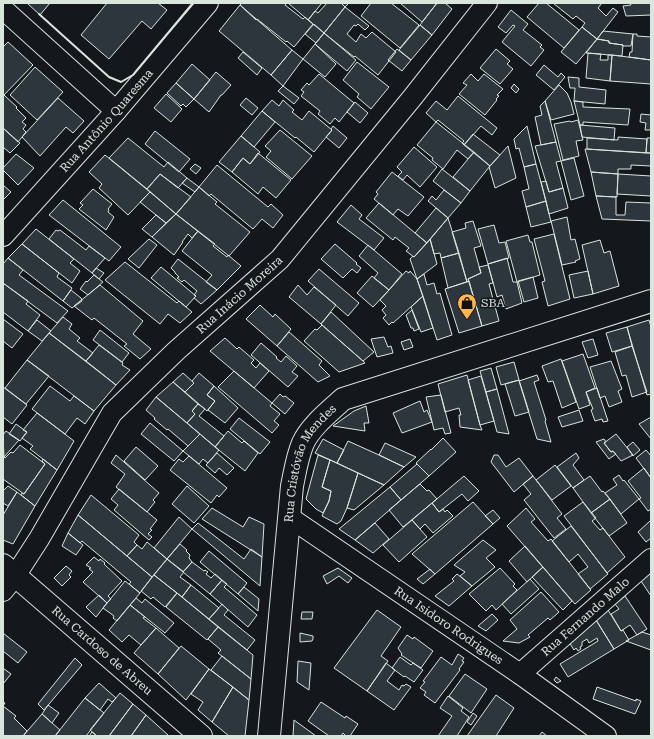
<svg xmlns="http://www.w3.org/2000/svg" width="654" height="739" viewBox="0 0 654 739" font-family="'Roboto Serif',serif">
  <rect width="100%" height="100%" fill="#14181c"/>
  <!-- building -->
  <path fill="#2c363c" stroke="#d8e6dc" d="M 27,3 L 50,3 L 40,15 Z
    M 107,3 L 158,3 L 167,10 L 151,29 L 142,21 L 109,59 L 81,35 Z
    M 242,3 L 287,3 L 285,5 L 303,19 L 305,17 L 313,24 L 294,47 L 287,41 L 286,42 L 257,19 L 256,20 L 240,5 Z
    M 288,3 L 322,3 L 308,20 Z
    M 327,3 L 341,3 L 345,7 L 324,33 L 308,20 L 315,11 L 318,13 Z
    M 341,3 L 349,3 L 345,7 Z
    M 371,3 L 391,3 L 419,25 L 400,48 L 361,16 Z
    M 400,3 L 437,3 L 422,22 Z
    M 437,3 L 445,3 L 452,9 L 432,35 L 420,25 Z
    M 539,3 L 546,3 L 579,30 L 564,48 L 527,17 Z
    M 553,3 L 602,3 L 598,8 L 606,16 L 613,8 L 618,12 L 597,39 L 582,27 L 585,23 L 576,16 L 573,19 Z
    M 630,3 L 651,3 L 651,15 L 626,16 L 623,6 L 631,5 Z
    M 240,5 L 292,50 L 271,75 L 219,31 Z
    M 345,7 L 369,26 L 365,30 L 358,24 L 356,26 L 354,25 L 347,34 L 356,42 L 361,34 L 366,38 L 372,32 L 396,52 L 378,75 L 355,56 L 354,57 L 324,33 Z
    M 511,10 L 528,24 L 523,30 L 542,45 L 540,47 L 544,50 L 531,66 L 502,42 L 515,26 L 513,25 L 506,33 L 498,27 Z
    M 314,24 L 324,33 L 316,43 L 305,34 Z
    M 420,25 L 432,35 L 411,60 L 399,50 Z
    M 582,27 L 597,39 L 576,64 L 561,52 Z
    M 603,31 L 633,34 L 631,46 L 623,46 L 623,45 L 609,43 L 609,41 L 597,39 Z
    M 324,33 L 356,60 L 347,71 L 315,44 Z
    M 633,34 L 637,34 L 637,36 L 651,37 L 651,60 L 629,57 L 630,52 L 632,52 Z
    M 597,39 L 609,41 L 609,43 L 623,45 L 622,56 L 586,53 Z
    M 8,42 L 33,65 L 3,96 L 3,47 Z
    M 315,44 L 336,64 L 325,77 L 303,59 Z
    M 397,49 L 411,60 L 402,71 L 388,60 Z
    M 496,49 L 510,61 L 507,64 L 513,69 L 500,84 L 480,68 Z
    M 292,50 L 303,59 L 283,86 L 271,75 Z
    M 243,52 L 262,68 L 257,75 L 238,58 Z
    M 588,53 L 601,54 L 600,60 L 608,60 L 608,55 L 612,55 L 610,81 L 586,78 Z
    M 612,55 L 651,60 L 651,84 L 610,81 Z
    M 357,62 L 389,87 L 371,109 L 357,97 L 359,94 L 343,80 Z
    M 192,64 L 210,80 L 194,99 L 176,83 Z
    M 544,65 L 558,77 L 561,73 L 565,77 L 554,90 L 536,75 Z
    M 35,67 L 63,92 L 37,120 L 10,95 Z
    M 216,72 L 231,85 L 222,95 L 221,95 L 209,112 L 194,99 Z
    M 319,74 L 354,103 L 339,122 L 335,118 L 330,124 L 318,114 L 320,111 L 301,96 L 304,92 L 301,90 L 307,83 L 309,85 Z
    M 471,74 L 478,81 L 484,74 L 503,89 L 497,95 L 499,96 L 496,99 L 497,100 L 485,115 L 459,94 L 467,85 L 463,83 Z
    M 568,77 L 579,78 L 579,87 L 606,90 L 605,104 L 574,101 L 575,88 L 570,88 Z
    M 176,83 L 194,99 L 186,107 L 183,104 L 181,106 L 167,93 Z
    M 514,84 L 519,89 L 516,93 L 511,88 Z
    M 559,85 L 567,93 L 571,102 L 574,114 L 551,120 L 545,101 Z
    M 283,86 L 299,98 L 294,104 L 278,91 Z
    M 166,94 L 182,109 L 171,122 L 154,108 Z
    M 4,95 L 17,107 L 16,108 L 26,118 L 22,122 L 26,125 L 23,129 L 26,132 L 18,142 L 3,128 L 3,96 Z
    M 458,96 L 497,128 L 492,135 L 481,126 L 464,145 L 462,143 L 464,141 L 438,120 L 436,122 L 426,113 L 436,101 L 447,110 Z
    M 58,98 L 84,121 L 73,133 L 66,127 L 40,156 L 22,137 Z
    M 246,98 L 258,108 L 252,115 L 240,105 Z
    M 272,100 L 279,106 L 283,100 L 294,110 L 292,112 L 302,120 L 309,111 L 332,130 L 314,152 L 296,137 L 295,138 L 262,111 Z
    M 545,101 L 556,142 L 541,145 L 535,117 L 542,115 L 540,106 Z
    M 574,101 L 583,102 L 583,107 L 630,109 L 628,125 L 583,122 L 583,125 L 580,125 Z
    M 355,102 L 368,113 L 360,123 L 347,112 Z
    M 262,111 L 275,122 L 254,147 L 241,136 Z
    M 641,114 L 651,115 L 651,130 L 645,130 L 646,123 L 640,122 Z
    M 578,120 L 583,140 L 576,141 L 579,156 L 563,160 L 554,124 L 570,121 L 571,122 Z
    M 436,122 L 474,152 L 468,159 L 457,150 L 443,169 L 432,160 L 433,158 L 417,145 Z
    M 580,125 L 615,128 L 614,140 L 582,137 Z
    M 333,126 L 347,138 L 339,148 L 326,137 L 332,130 L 331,129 Z
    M 527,126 L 536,164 L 524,167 L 519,148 L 516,149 L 514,139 Z
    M 3,128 L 20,143 L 10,153 L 3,147 Z
    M 280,130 L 312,156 L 292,179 L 266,157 L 271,151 L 265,146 Z
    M 155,131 L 190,159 L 179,172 L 145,144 Z
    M 473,134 L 500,155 L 490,166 L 464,145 Z
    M 241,136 L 260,152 L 250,164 L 243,158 L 232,172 L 219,162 Z
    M 618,137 L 647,139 L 646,153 L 587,149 L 587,138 L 618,140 Z
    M 128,138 L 164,167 L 168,162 L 187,178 L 178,188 L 160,174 L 147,189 L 109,158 Z
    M 647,139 L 647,138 L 651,138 L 651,153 L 646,153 Z
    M 556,142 L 561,161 L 556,162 L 563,188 L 549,192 L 535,146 Z
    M 508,146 L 516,178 L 495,188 L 489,167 Z
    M 414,147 L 437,167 L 420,187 L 407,175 L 403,180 L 398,176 L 402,172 L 397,167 Z
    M 585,149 L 651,153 L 651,166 L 631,165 L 631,169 L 618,169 L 618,174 L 591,172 Z
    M 474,152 L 490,166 L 470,191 L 453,177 Z
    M 258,153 L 291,180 L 276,198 L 263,187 L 258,194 L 232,172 L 243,158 L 250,164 Z
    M 16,154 L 34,168 L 18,185 L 3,170 L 3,168 Z
    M 105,155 L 150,192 L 128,215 L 99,188 L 102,184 L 89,172 Z
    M 574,158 L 584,196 L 571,200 L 561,161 Z
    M 195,164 L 201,168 L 196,174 L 190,169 Z
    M 536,164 L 546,201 L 526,207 L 522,191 L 529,189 L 524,167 Z
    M 217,165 L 268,207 L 271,204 L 283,215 L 273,228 L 262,219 L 253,229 L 211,194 L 209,196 L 199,187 Z
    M 442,169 L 470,191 L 461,203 L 433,181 Z
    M 392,172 L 424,197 L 408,216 L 398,209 L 393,215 L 374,199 L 378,194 L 376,192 Z
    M 591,172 L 618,174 L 617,197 L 596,196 Z
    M 160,174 L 191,197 L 176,214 L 147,189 Z
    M 618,174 L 651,176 L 651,196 L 617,194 Z
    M 187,178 L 199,187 L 195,192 L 182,183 Z
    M 546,181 L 549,192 L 563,188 L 568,208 L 549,214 L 541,182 Z
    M 3,185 L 11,192 L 3,200 Z
    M 199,187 L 217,202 L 215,204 L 250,232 L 229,256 L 176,214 Z
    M 93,189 L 112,204 L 108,209 L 109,210 L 108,212 L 114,217 L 106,230 L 79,209 L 83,205 L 80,203 Z
    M 444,190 L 461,203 L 448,218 L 428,201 L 432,196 L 436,200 Z
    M 150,192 L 176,214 L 166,223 L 140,202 Z
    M 596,196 L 616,197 L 616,215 L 625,215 L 626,202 L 651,203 L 651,221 L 602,219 Z
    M 63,200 L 121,247 L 109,261 L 49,215 Z
    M 546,201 L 551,222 L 531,227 L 526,207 Z
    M 379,203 L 427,243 L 414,257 L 406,251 L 409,248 L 395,237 L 393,240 L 366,218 Z
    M 351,205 L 362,215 L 359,219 L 384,238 L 374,250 L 337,222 Z
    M 436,208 L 448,218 L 427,243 L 415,233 Z
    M 176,214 L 198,231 L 192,238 L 188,234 L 182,242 L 183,242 L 174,255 L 152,237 Z
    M 156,215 L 166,223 L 152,237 L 142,229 Z
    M 567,217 L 571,240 L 575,239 L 580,259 L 575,261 L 576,262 L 562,265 L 551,221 Z
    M 448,218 L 459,253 L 441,258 L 440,253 L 434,254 L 430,239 Z
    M 473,221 L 481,246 L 474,248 L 481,273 L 468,279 L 469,281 L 467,282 L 452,232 L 466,228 L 465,223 Z
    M 494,225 L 499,243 L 505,242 L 509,258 L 488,264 L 478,229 Z
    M 36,229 L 74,259 L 70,263 L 80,271 L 72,283 L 22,244 Z
    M 56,230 L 58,231 L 60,230 L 86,250 L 89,246 L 105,258 L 92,273 L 49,239 Z
    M 198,231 L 215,244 L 213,246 L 227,257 L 228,255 L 241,266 L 217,290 L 206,282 L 212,275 L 182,251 Z
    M 554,234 L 570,299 L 548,306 L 542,282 L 545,281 L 534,239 Z
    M 528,235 L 530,242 L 532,242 L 540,275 L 517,282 L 506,241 Z
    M 149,239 L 157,245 L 139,268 L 128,259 Z
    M 430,239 L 437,264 L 417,279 L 410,259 L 413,256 L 414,257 Z
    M 600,240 L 604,253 L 610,251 L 619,286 L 593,294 L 582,245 Z
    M 22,244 L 59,273 L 57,277 L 72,288 L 63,301 L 8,258 Z
    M 335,244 L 357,263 L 356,264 L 361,268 L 357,273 L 352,269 L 343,278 L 321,259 Z
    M 368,245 L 402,274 L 389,290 L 374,278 L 378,273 L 359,256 Z
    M 459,253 L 467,282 L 448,288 L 441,258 Z
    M 8,258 L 23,270 L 19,275 L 68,311 L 57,323 L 3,283 L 3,264 Z
    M 507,258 L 513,282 L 517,282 L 522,303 L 506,309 L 502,295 L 497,297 L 488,264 Z
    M 178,259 L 217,290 L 201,304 L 194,298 L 196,296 L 194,295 L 197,291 L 184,280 L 182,282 L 177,278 L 179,277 L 175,273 L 175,272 L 171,268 Z
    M 125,262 L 177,303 L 179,301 L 192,312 L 180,323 L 168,314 L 160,324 L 105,280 Z
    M 488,265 L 493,283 L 489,284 L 499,321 L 482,326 L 468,279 L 481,273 L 479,267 Z
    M 161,267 L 196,296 L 186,307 L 151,278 Z
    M 96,268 L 104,273 L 99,279 L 92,273 Z
    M 319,269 L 359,303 L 348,316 L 308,281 Z
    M 406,271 L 409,273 L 410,271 L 417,279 L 423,296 L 393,323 L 392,322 L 389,325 L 383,318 L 386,315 L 382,310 L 386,306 L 380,300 Z
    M 588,271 L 593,294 L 574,298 L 569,275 Z
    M 424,274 L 427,285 L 434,283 L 437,294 L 440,293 L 452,335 L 437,340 L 417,279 Z
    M 94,275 L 103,282 L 88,295 L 80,289 L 86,281 L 87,282 Z
    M 372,276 L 389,290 L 373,307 L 357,293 Z
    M 533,277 L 538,298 L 524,302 L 518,281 Z
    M 469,281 L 482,326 L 459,333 L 445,289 Z
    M 3,283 L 28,301 L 26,304 L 40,315 L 28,331 L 3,312 Z
    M 100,285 L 143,321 L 133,334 L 151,349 L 140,359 L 124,346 L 127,344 L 94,318 L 92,320 L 74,306 Z
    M 298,285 L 307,295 L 314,287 L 336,305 L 321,324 L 289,297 Z
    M 71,290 L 81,298 L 82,301 L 72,308 L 63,301 Z
    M 423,296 L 433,328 L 421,332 L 411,307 Z
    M 260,305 L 273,317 L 275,314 L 291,329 L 277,346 L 246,319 Z
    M 412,310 L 419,329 L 414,331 L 413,328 L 411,328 L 406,315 Z
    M 331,312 L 374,352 L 363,361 L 322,325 L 321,324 Z
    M 63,317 L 72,324 L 69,329 L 80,338 L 77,341 L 93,353 L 86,361 L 49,333 Z
    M 3,319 L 23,334 L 12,348 L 3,341 Z
    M 37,320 L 51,331 L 42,341 L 28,331 Z
    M 649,320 L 651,327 L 651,394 L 647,395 L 627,327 Z
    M 322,325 L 363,361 L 365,363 L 339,372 L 304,341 L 315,329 L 317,330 Z
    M 627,327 L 632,346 L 612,352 L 606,333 Z
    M 100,330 L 129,353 L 122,362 L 93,340 Z
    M 289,332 L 322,361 L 319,365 L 330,376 L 318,382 L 277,346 Z
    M 49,333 L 116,385 L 94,411 L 27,360 Z
    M 384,337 L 388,347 L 391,346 L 393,353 L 377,357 L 371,339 Z
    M 225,338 L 237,349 L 239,347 L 254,360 L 251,363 L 256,368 L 260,363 L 269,371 L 254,388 L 210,351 Z
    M 410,339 L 413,347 L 404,350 L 401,342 Z
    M 593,339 L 598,355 L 588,358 L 582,342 Z
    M 261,343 L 277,357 L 276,358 L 281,362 L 286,356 L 297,366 L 292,372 L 298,376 L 288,387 L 251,355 Z
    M 99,345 L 123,363 L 122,365 L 130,370 L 116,385 L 86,361 Z
    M 632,346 L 647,392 L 632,397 L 626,375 L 622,376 L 615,352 Z
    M 583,354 L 595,388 L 586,392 L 590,405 L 579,409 L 562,361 Z
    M 561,359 L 576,402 L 562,408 L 553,381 L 548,382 L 542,366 Z
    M 27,360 L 49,376 L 26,404 L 5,388 Z
    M 611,361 L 622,389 L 618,391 L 622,402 L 609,407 L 605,396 L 600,398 L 590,367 Z
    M 514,362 L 519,380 L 501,385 L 496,367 Z
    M 491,368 L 497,389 L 486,392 L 480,371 Z
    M 234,371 L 272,403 L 270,406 L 280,414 L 274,421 L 279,425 L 272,433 L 218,387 Z
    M 183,373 L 194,383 L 185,392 L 173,382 Z
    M 199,373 L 214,386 L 207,395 L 215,401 L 207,411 L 185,392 L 194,383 L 192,381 Z
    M 467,375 L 480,425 L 482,430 L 460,427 L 459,415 L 461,415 L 459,408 L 445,412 L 438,384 Z
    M 537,375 L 539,380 L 534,382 L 546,420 L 545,421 L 551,442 L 537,439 L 519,381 Z
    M 481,376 L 494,421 L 480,425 L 468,380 Z
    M 519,380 L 529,412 L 515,416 L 505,384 Z
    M 173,382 L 198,404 L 192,411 L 195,414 L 187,423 L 156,397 Z
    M 50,386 L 70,401 L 74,396 L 94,411 L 85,424 L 77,418 L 65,434 L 32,409 Z
    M 214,386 L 238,408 L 225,423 L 208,410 L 215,401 L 207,395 Z
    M 3,387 L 27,405 L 12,424 L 3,417 Z
    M 597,388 L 608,421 L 603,422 L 602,419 L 595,421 L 591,410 L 593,409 L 586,392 Z
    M 497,389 L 509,434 L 497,432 L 486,392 Z
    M 280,394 L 283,397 L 285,396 L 294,403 L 285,414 L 272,403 Z
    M 441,395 L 451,433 L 445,434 L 443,428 L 434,430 L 426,397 Z
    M 156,397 L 200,434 L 188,446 L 168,429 L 167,430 L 154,419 L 155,418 L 146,410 Z
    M 420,401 L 424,412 L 427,410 L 432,422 L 402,433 L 393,413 Z
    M 198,404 L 205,409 L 199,416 L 224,436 L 215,447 L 187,423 L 195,414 L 192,411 Z
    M 366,406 L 369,423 L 364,423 L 365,431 L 333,426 L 354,411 Z
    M 579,410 L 583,421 L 562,427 L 558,417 Z
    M 37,413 L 74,441 L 57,470 L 30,449 L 33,446 L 22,438 L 27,432 L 23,430 Z
    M 651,417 L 651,439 L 639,424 Z
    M 239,418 L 270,442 L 260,454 L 230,429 Z
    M 150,423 L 183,451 L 174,461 L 141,434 Z
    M 16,424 L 27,432 L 20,441 L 9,434 Z
    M 6,431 L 19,440 L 4,457 L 3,435 Z
    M 228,431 L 242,443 L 244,441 L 258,453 L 245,471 L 215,447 Z
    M 200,434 L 219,450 L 208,463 L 203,459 L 199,464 L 183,451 Z
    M 616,434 L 633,455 L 621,461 L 613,451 L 611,452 L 604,443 Z
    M 443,438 L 456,452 L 429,476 L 416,463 L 431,449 L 431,450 Z
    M 323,439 L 344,450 L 337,463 L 315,453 Z
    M 604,439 L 606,442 L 604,443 L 611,452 L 613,451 L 616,454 L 609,459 L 596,442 Z
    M 348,441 L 379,455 L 404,467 L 384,485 L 358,473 L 337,463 Z
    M 633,442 L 640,450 L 633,456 L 627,447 Z
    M 385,443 L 416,457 L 404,467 L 379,455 Z
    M 20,445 L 45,464 L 24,494 L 3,479 L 3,456 L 5,458 L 11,452 L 13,453 Z
    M 136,447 L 158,466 L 145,480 L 124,461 Z
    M 646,450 L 651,456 L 651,478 L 636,458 Z
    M 217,453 L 234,468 L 227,475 L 219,468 L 215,473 L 206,465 Z
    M 576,453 L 579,458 L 573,465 L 584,480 L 573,488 L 557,467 Z
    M 116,455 L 159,493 L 153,500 L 155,502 L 147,512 L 116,487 L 125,474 L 111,463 Z
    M 318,455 L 330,460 L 322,487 L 331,491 L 329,501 L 323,513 L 316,509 L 306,499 Z
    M 494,455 L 498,455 L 506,467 L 519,458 L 533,476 L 514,492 L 491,462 Z
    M 189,456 L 227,488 L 219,497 L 217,495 L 211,503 L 170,470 L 179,459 L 183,462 Z
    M 43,459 L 57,470 L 35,506 L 21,495 L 22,493 L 24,494 L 45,464 L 42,461 Z
    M 330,460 L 358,473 L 347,508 L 341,521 L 337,524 L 322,516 L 329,501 L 331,491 L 322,487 Z
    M 417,464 L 429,476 L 401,500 L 390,487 Z
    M 555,465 L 571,486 L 552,500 L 536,480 Z
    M 644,468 L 651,478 L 651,509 L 648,511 L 639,499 L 641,498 L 628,481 Z
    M 358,473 L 384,485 L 354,510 L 347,508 Z
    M 619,475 L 623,481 L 624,480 L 639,499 L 621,514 L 605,493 L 617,485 L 613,479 Z
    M 464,476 L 479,491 L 468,501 L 462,494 L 439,512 L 432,503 Z
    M 533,476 L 562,514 L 557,518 L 566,529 L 554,538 L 524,500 L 531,494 L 523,484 Z
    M 590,476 L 602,492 L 603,491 L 610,499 L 591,513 L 573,488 Z
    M 420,484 L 427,491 L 429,490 L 437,499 L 403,527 L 389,510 Z
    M 8,486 L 17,492 L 8,506 L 3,503 L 3,491 Z
    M 187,486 L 209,506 L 194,523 L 172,504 Z
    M 390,487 L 401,500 L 355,540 L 339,529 Z
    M 119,489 L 157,520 L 150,529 L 152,530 L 148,534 L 152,537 L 149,540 L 114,510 L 118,505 L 111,499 Z
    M 17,492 L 35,506 L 13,544 L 3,540 L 3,515 Z
    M 91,495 L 139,535 L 134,542 L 137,545 L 127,556 L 78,515 Z
    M 610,499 L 627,523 L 609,536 L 591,513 Z
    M 473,502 L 493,524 L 435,574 L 412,554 Z
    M 583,502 L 596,518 L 592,521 L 600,530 L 603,528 L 625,557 L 607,573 L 564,516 Z
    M 432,503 L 439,512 L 443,509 L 445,512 L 447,510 L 453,516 L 433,533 L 425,524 L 420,529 L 412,520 Z
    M 212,508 L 243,527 L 249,517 L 264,524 L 262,557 L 202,519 Z
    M 526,508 L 535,519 L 531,522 L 548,541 L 551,539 L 591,590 L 575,604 L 507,526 Z
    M 493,510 L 500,518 L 493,524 L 485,516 Z
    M 78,515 L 152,577 L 140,593 L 129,584 L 131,582 L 82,541 L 80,543 L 68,533 Z
    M 179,517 L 192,529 L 167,559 L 154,548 Z
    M 412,520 L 427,537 L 399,562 L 383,545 Z
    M 651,520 L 651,538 L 646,542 L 638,532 Z
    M 198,523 L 244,559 L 251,549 L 262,557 L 260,586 L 192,529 Z
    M 375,523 L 389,539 L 373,553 L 355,540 Z
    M 571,526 L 608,574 L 590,589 L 578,574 L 588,567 L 578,554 L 569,562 L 552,541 Z
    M 68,533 L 83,545 L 76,555 L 62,546 Z
    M 483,540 L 496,550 L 486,558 L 495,567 L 472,586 L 460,576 L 465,572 L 454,565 Z
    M 147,542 L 167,559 L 152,577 L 127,556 L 137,545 L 142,549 Z
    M 180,544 L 187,550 L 186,551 L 190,555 L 189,558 L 192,562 L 183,572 L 167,559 Z
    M 525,546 L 543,567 L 527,582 L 509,561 Z
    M 209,551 L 247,583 L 238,594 L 200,562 Z
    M 94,557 L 99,561 L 100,559 L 105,563 L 104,564 L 122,581 L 108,596 L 111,599 L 107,603 L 83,582 L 93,572 L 89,569 L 91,568 L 86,565 Z
    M 167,559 L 184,572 L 180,577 L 191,585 L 182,597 L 154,575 Z
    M 192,562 L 204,571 L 205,570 L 208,572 L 206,574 L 211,578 L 215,574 L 222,580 L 210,594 L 183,572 Z
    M 66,566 L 72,571 L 69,575 L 71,577 L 62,586 L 54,578 Z
    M 543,567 L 572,601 L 563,610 L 532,577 Z
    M 338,568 L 352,578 L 348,583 L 339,576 L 327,584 L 323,576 Z
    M 500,568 L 515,584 L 513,586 L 517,590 L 496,610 L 492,605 L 486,611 L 469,594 Z
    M 430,569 L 435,574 L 423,584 L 417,579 Z
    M 651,572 L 651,596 L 641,581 Z
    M 457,574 L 472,586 L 449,606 L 435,596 L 454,581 L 452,579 Z
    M 154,575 L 177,593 L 165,607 L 153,597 L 151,599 L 141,591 Z
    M 530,579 L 539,589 L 511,614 L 502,604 Z
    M 222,580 L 227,584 L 224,587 L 257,615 L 248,627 L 210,594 Z
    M 125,581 L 140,593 L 117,621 L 113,618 L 114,616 L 103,608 Z
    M 191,585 L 219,608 L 209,619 L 182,597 Z
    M 244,587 L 259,599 L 258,611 L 238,594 Z
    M 541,592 L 559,612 L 550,620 L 548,618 L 528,635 L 530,637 L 519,643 L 503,641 L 517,629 L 510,620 Z
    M 177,593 L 218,627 L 207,640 L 166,607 Z
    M 99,595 L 107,603 L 96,617 L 86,607 Z
    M 625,596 L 647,629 L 637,635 L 630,625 L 621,631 L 611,614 L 619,609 L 615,604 Z
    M 136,598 L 142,603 L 145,599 L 174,623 L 165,633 L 130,605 Z
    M 222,604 L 228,610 L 224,615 L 255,640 L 247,650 L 209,619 Z
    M 130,605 L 145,617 L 143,618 L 156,628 L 141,645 L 129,635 L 122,642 L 109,630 Z
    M 377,610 L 401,627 L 381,656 L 388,661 L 367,691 L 334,668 Z
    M 608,610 L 621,631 L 623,630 L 629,640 L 614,649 L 596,620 Z
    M 302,612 L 313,612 L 312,619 L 301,619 Z
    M 492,614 L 498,620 L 486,631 L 478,626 Z
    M 596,620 L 614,649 L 568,677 L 560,664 L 598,641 L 597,638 L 589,643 L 587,639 L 582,642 L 582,646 L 580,647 L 581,649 L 578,651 L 576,648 L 574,650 L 569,642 Z
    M 218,627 L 253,655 L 251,679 L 218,653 L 221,650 L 208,639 Z
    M 156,628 L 179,648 L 158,674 L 134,653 Z
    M 642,632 L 651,635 L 651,650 L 626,641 Z
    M 3,633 L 27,652 L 18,663 L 3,651 Z
    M 300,633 L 313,636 L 313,639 L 312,641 L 300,642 Z
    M 407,635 L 413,639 L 414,637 L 433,651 L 421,668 L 401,655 L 402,654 L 398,648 Z
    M 181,646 L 209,669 L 186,700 L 158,674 Z
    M 458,654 L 464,658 L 462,661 L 464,662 L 459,669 L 460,670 L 435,703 L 424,695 L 426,692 L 420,688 L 425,682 L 423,681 L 441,657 L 452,665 Z
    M 222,656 L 251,679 L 249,700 L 211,670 Z
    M 400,657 L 411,665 L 413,663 L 423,670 L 414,682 L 405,676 L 404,677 L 392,668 Z
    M 75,658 L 82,665 L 44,710 L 38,704 Z
    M 298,661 L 311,663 L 309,690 L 297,682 Z
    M 386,663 L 395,670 L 387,681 L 399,690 L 402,685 L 404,686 L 406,684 L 411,687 L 394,710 L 367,691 Z
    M 3,668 L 11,674 L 3,684 Z
    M 209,669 L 233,687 L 212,722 L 198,710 L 203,702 L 191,694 Z
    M 465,674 L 487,689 L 471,713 L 449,696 Z
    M 556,677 L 561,681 L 557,683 L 554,680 Z
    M 99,683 L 116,698 L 112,702 L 108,699 L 100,710 L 85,698 Z
    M 233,687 L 249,700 L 245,736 L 229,736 L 212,722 Z
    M 597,687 L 636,701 L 636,699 L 641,701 L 635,714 L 593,699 Z
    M 120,693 L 133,704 L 109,736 L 97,736 L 90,730 Z
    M 496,695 L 514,708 L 496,736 L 467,736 Z
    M 448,696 L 463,708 L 461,711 L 469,717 L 457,736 L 438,736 L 452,716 L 440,708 Z
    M 85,698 L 104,713 L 86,736 L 55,736 Z
    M 3,702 L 5,703 L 3,706 L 16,716 L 14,718 L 27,731 L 23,736 L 3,736 Z
    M 321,702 L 345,718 L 346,716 L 358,724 L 350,736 L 346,736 L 343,733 L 341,736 L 329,736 L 308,721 Z
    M 133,704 L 146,715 L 131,736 L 109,736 Z
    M 48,705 L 59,713 L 52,723 L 42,714 Z
    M 473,713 L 477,716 L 471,725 L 467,722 Z
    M 42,714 L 60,730 L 55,736 L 23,736 Z
    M 146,715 L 168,735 L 167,736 L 131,736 Z
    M 294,720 L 316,736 L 293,736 Z
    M 92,732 L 97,736 L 89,736 Z
    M 542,732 L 547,736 L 539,736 Z"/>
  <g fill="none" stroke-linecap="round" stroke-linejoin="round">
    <defs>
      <g id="minor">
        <path d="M 3,9 L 116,111"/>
        <path id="s1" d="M 3,236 L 116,111 L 208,3"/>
        <path id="s2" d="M 289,517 L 520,674 L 606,736"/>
        <path id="s3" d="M 3,591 L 15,576 L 39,539 L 112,413 L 176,351 L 280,259 L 412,98 L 487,3"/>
        <path id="s4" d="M 520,674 L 651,559"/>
      </g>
      <g id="tertiary">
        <path id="s5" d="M 3,565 L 201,736"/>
        <path id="s6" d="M 269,736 L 292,486 C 295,472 297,457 303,443 C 311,426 329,412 343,399 L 651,301"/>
      </g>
    </defs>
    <!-- minor casing -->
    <use href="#minor" stroke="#d8e6dc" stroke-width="22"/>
    <!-- tertiary casing -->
    <use href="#tertiary" stroke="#d8e6dc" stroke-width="24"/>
    <!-- minor -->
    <use href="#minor" stroke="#14181c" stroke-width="20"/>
    <!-- tertiary -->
    <use href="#tertiary" stroke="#14181c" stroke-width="22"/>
    <!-- wall -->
    <path stroke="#d8e6dc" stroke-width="2" d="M 39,14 L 109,77 L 121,82 L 133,75 L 193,3"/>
  </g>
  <!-- icons -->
  <defs>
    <symbol id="shop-pin" viewBox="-11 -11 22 30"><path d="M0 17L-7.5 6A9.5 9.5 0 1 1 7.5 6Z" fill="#ffb74d" stroke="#14181c"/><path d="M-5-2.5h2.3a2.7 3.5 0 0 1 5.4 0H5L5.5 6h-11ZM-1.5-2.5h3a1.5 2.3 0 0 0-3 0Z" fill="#111"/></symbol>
  </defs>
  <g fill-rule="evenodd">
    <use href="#shop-pin" x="456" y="292" width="22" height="30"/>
  </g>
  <g text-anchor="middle" stroke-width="3" stroke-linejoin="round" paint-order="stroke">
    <!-- street labels -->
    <g font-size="12" fill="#d8e6dc" stroke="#14181c">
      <text dy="4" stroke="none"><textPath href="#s1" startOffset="155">Rua Antônio Quaresma</textPath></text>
      <text dy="4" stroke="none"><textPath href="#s3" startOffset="383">Rua Inácio Moreira</textPath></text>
      <text dy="4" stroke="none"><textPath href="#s6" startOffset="279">Rua Cristóvão Mendes</textPath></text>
      <text dy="4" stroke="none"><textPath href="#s4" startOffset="87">Rua Fernando Malo</textPath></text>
      <text dy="4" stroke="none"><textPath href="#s2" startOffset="193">Rua Isidoro Rodrigues</textPath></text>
      <text dy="4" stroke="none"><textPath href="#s5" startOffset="131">Rua Cardoso de Abreu</textPath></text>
    </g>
    <!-- poi labels -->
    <g font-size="12" fill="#d8e6dc" stroke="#14181c" text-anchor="start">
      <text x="481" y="307">SBA</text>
    </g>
  </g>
  <!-- border -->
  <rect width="654" height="739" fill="none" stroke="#d8e6dc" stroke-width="8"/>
</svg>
